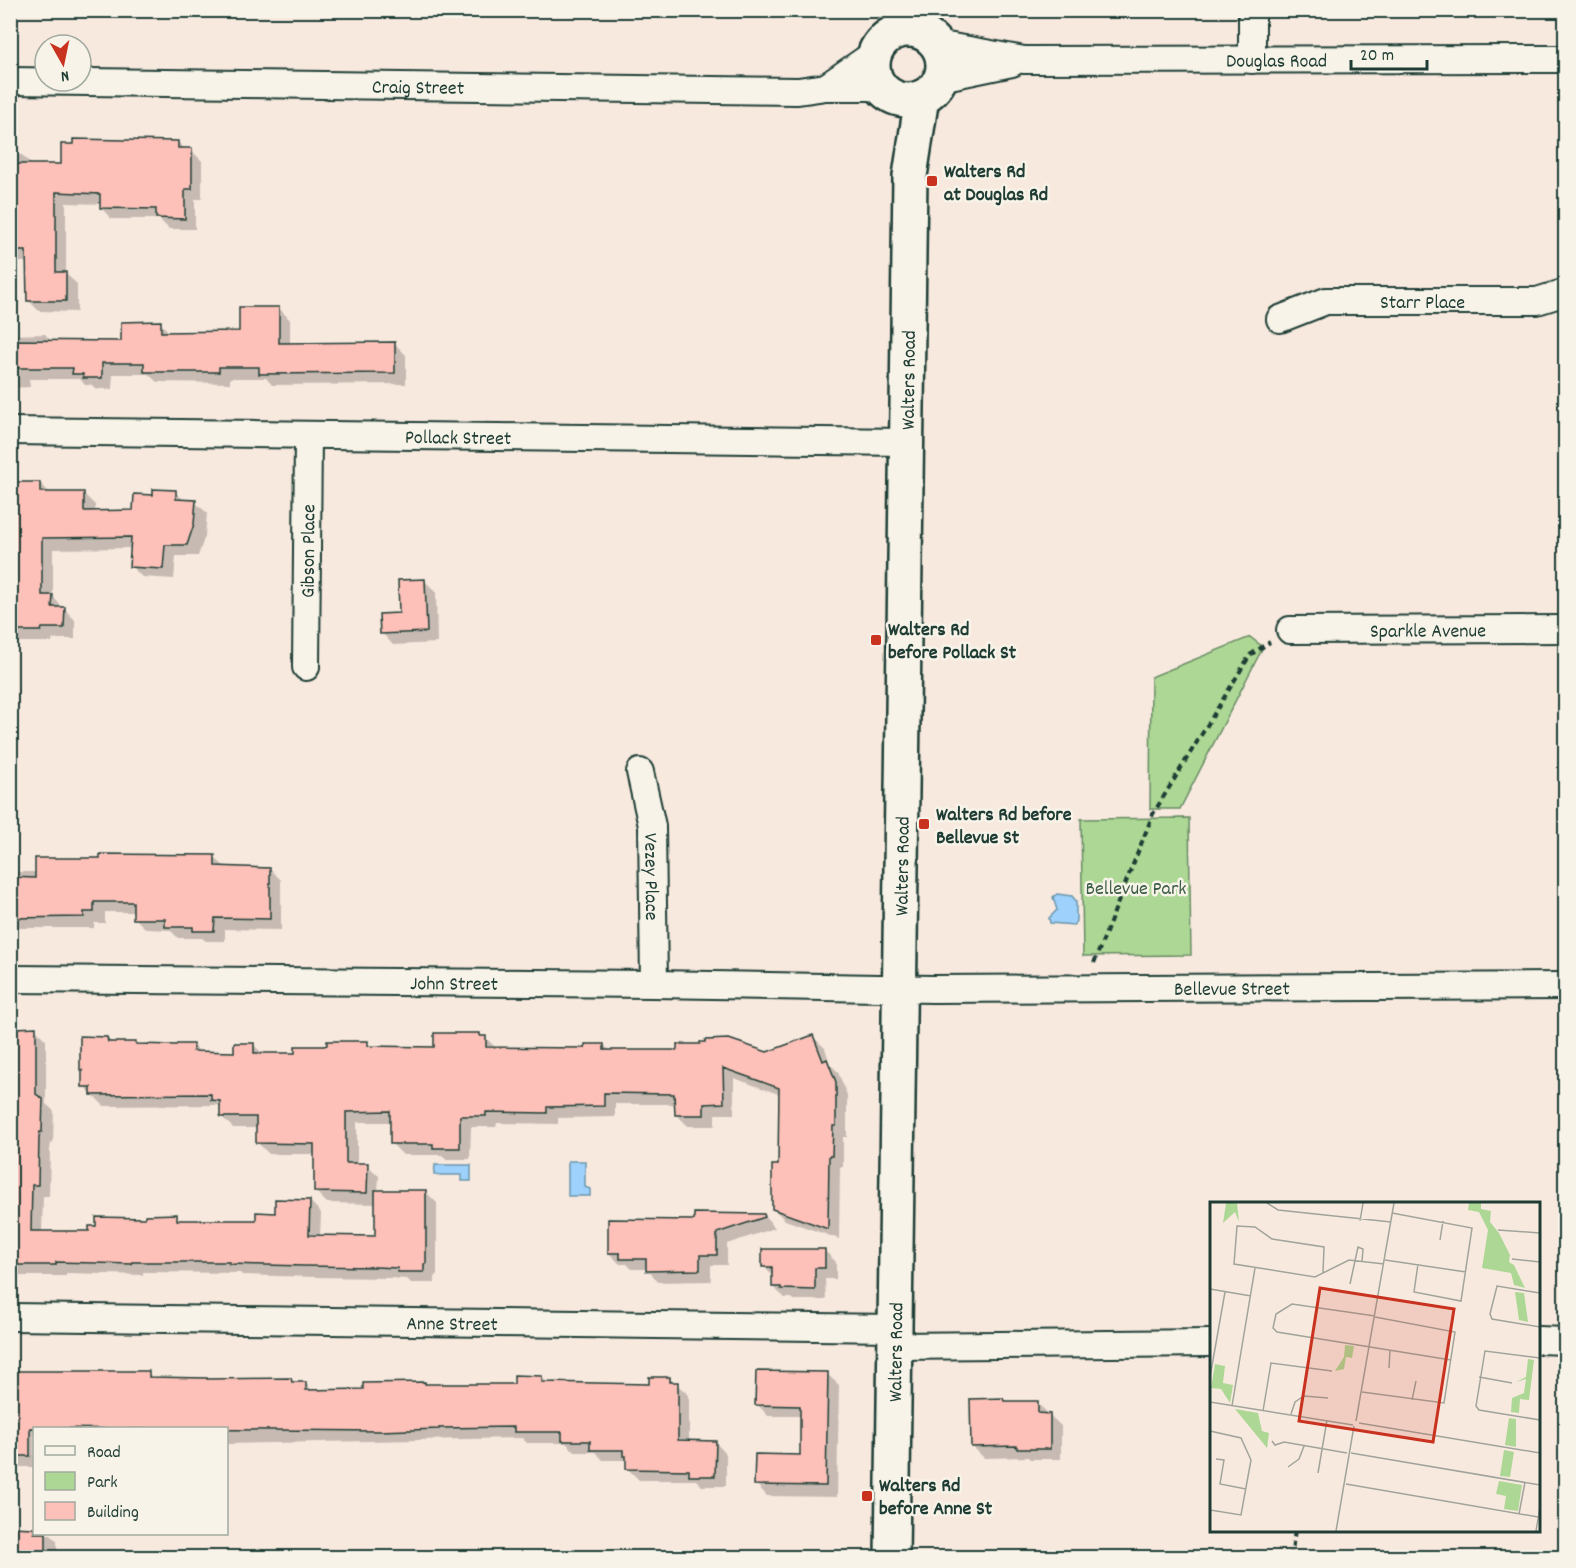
<svg xmlns="http://www.w3.org/2000/svg" width="1576" height="1568" viewBox="0 0 1576 1568" font-family="Dekko,sans-serif">
  <rect width="100%" height="100%" fill="#f8e9df"/>
  <filter id="ink" filterUnits="userSpaceOnUse"><feTurbulence type="fractalNoise" baseFrequency=".0167" numOctaves="2"/><feDisplacementMap in="SourceGraphic" scale="12" xChannelSelector="R" yChannelSelector="G"/><feConvolveMatrix kernelMatrix="1 2 1 2 8 2 1 2 1" color-interpolation-filters="sRGB"/></filter>
  <g filter="url(#ink)">
    <!-- green -->
    <path fill="#add794" stroke="#668a64" stroke-width="1.5" d="M 1250,637 L 1263,647 L 1180,809 L 1150,809 L 1151,677 Z
      M 1189,818 L 1191,955 L 1083,956 L 1081,819 Z"/>
    <!-- water -->
    <path fill="#9ed1fc" stroke="#6b96ac" stroke-width="1.5" d="M 1057,894 L 1072,896 L 1076,901 L 1076,921 L 1074,925 L 1050,923 L 1049,918 L 1057,910 L 1053,897 Z
      M 568,1161 L 585,1161 L 585,1187 L 590,1189 L 590,1196 L 568,1196 Z
      M 435,1165 L 471,1165 L 471,1181 L 462,1181 L 462,1175 L 434,1175 Z"/>
    <!-- shadow -->
    <path fill="#0003" d="M 178,142 L 185,150 L 191,150 L 202,161 L 202,199 L 195,199 L 195,229 L 169,229 L 159,219 L 112,219 L 101,208 L 101,204 L 66,203 L 66,274 L 77,284 L 77,312 L 39,311 L 28,300 L 28,262 L 10,262 L 10,155 L 22,155 L 32,165 L 62,165 Z
      M 279,308 L 290,320 L 290,344 L 394,343 L 406,355 L 406,384 L 272,385 L 266,378 L 230,378 L 230,383 L 157,382 L 148,374 L 113,374 L 112,389 L 96,389 L 92,385 L 85,385 L 80,379 L 29,379 L 30,387 L 10,388 L 10,335 L 45,334 L 52,342 L 123,342 L 160,323 L 170,333 L 241,333 Z
      M 10,481 L 19,481 L 21,483 L 40,483 L 50,493 L 84,494 L 95,505 L 95,512 L 134,512 L 154,497 L 175,492 L 185,501 L 195,502 L 207,513 L 205,536 L 198,556 L 176,556 L 174,579 L 142,577 L 131,566 L 132,548 L 53,549 L 53,597 L 75,620 L 75,639 L 53,639 L 52,642 L 12,642 L 10,611 L 14,611 L 14,573 L 10,574 Z
      M 425,581 L 436,592 L 437,643 L 393,645 L 382,633 L 400,614 Z
      M 214,857 L 226,868 L 270,869 L 281,880 L 281,930 L 225,929 L 225,941 L 206,941 L 202,938 L 178,938 L 170,930 L 146,929 L 135,918 L 135,912 L 105,912 L 105,923 L 94,923 L 94,928 L 10,928 L 10,872 L 36,872 Z
      M 35,1029 L 46,1040 L 46,1104 L 54,1111 L 53,1143 L 51,1143 L 50,1150 L 49,1196 L 43,1196 L 42,1232 L 90,1232 L 146,1220 L 176,1216 L 182,1222 L 257,1222 L 310,1201 L 321,1213 L 320,1237 L 376,1237 L 377,1204 L 327,1203 L 315,1191 L 316,1154 L 269,1154 L 258,1143 L 258,1128 L 233,1128 L 221,1116 L 221,1108 L 218,1105 L 104,1106 L 84,1086 L 84,1072 L 81,1069 L 107,1038 L 112,1043 L 137,1046 L 193,1045 L 201,1053 L 235,1053 L 254,1045 L 263,1054 L 296,1054 L 324,1048 L 367,1043 L 372,1048 L 436,1049 L 479,1035 L 486,1038 L 497,1049 L 586,1050 L 604,1045 L 610,1051 L 767,1054 L 813,1037 L 825,1048 L 830,1064 L 838,1072 L 847,1095 L 847,1137 L 843,1137 L 843,1167 L 840,1167 L 839,1239 L 785,1220 L 774,1209 L 780,1167 L 781,1095 L 734,1078 L 734,1114 L 715,1114 L 715,1126 L 688,1126 L 677,1115 L 676,1104 L 615,1104 L 615,1117 L 558,1118 L 558,1124 L 497,1123 L 496,1127 L 471,1127 L 470,1159 L 446,1159 L 442,1155 L 403,1155 L 392,1144 L 392,1122 L 357,1122 L 357,1165 L 367,1165 L 379,1176 L 378,1192 L 426,1192 L 437,1203 L 437,1275 L 435,1275 L 435,1283 L 411,1283 L 407,1279 L 389,1278 L 315,1277 L 242,1275 L 240,1273 L 143,1272 L 143,1275 L 66,1273 L 66,1276 L 10,1276 L 10,1035 L 17,1035 Z
      M 764,1215 L 775,1228 L 727,1244 L 727,1265 L 711,1265 L 711,1281 L 658,1282 L 648,1269 L 632,1269 L 627,1264 L 620,1264 L 609,1253 L 696,1222 Z
      M 824,1250 L 836,1262 L 836,1279 L 825,1279 L 826,1300 L 794,1300 L 792,1298 L 785,1298 L 773,1287 L 773,1276 L 764,1267 Z
      M 11,1373 L 148,1373 L 154,1379 L 291,1380 L 295,1383 L 305,1383 L 313,1391 L 364,1391 L 424,1383 L 426,1385 L 515,1385 L 542,1377 L 548,1384 L 651,1385 L 669,1378 L 689,1395 L 689,1442 L 715,1442 L 726,1454 L 726,1486 L 702,1486 L 696,1480 L 639,1480 L 627,1468 L 627,1460 L 603,1460 L 595,1452 L 575,1452 L 566,1443 L 527,1443 L 522,1438 L 226,1444 L 226,1428 L 34,1428 L 34,1467 L 10,1467 Z
      M 827,1374 L 839,1385 L 837,1497 L 767,1496 L 756,1484 L 801,1456 L 802,1416 L 768,1416 L 757,1404 Z
      M 1003,1400 L 1006,1402 L 1037,1403 L 1061,1426 L 1061,1459 L 1030,1459 L 1028,1457 L 984,1458 L 972,1446 Z
      M 10,1529 L 34,1529 L 34,1534 L 50,1534 L 57,1541 L 57,1558 L 10,1558 Z"/>
    <!-- building -->
    <path fill="#fdc1b9" stroke="#1f3d34" stroke-width="1.5" d="M 73,139 L 178,141 L 178,148 L 192,148 L 192,189 L 185,189 L 185,219 L 156,218 L 156,209 L 100,208 L 100,194 L 56,192 L 56,272 L 66,272 L 66,301 L 27,301 L 26,251 L 10,251 L 10,164 L 61,164 L 61,144 L 73,144 Z
      M 239,307 L 279,307 L 279,343 L 395,342 L 395,373 L 259,374 L 259,367 L 219,367 L 219,372 L 144,372 L 144,363 L 102,363 L 102,378 L 83,378 L 83,374 L 72,374 L 73,368 L 10,368 L 10,340 L 121,341 L 121,322 L 161,321 L 161,332 L 239,331 Z
      M 10,482 L 40,482 L 40,492 L 84,492 L 84,511 L 133,510 L 134,494 L 153,495 L 153,489 L 176,490 L 176,499 L 196,500 L 194,524 L 187,545 L 165,545 L 163,569 L 129,567 L 131,537 L 42,538 L 42,595 L 53,595 L 52,607 L 65,607 L 64,628 L 42,628 L 41,631 L 10,631 L 12,563 L 10,563 Z
      M 425,579 L 427,632 L 380,634 L 379,614 L 399,613 L 398,580 Z
      M 100,854 L 215,855 L 215,866 L 270,868 L 270,919 L 215,918 L 214,931 L 193,931 L 193,927 L 165,927 L 165,919 L 133,919 L 133,902 L 94,902 L 94,912 L 84,912 L 84,917 L 10,918 L 10,877 L 35,878 L 35,858 L 100,858 Z
      M 36,1027 L 36,1094 L 43,1099 L 42,1132 L 40,1132 L 39,1137 L 38,1185 L 32,1185 L 31,1231 L 89,1231 L 89,1226 L 96,1226 L 96,1217 L 145,1218 L 145,1215 L 177,1214 L 177,1220 L 256,1220 L 256,1212 L 275,1213 L 275,1199 L 310,1200 L 309,1235 L 375,1236 L 375,1190 L 426,1190 L 426,1264 L 424,1264 L 424,1272 L 398,1272 L 397,1268 L 376,1267 L 303,1266 L 229,1264 L 229,1262 L 132,1262 L 132,1264 L 56,1262 L 56,1265 L 10,1265 L 10,1034 L 16,1034 L 16,1028 Z
      M 434,1033 L 480,1033 L 480,1036 L 486,1036 L 486,1047 L 585,1048 L 585,1044 L 604,1044 L 604,1050 L 677,1050 L 677,1044 L 700,1044 L 700,1042 L 705,1042 L 705,1040 L 729,1039 L 767,1052 L 813,1035 L 823,1061 L 827,1059 L 836,1082 L 836,1126 L 833,1126 L 832,1156 L 829,1156 L 828,1229 L 772,1209 L 772,1165 L 778,1165 L 779,1088 L 723,1068 L 724,1103 L 704,1104 L 704,1115 L 675,1115 L 674,1094 L 604,1093 L 604,1106 L 547,1107 L 547,1113 L 486,1112 L 486,1116 L 460,1116 L 460,1148 L 433,1148 L 433,1144 L 390,1144 L 390,1111 L 346,1112 L 346,1163 L 368,1163 L 367,1193 L 314,1192 L 314,1144 L 256,1143 L 256,1117 L 220,1117 L 220,1101 L 211,1100 L 211,1094 L 91,1095 L 91,1087 L 82,1087 L 82,1070 L 80,1070 L 80,1036 L 107,1037 L 108,1042 L 136,1042 L 136,1044 L 176,1045 L 177,1044 L 193,1044 L 193,1051 L 234,1052 L 234,1043 L 254,1043 L 254,1053 L 295,1053 L 295,1046 L 324,1046 L 327,1045 L 327,1041 L 368,1041 L 368,1046 L 434,1047 Z
      M 694,1213 L 764,1214 L 765,1217 L 717,1233 L 717,1255 L 700,1255 L 700,1270 L 646,1271 L 646,1259 L 620,1259 L 620,1253 L 608,1253 L 608,1219 L 694,1220 Z
      M 762,1249 L 825,1249 L 825,1268 L 815,1268 L 815,1290 L 781,1289 L 781,1287 L 772,1287 L 772,1267 L 762,1267 Z
      M 10,1371 L 149,1371 L 149,1377 L 207,1378 L 207,1379 L 291,1378 L 292,1382 L 306,1382 L 306,1390 L 363,1389 L 363,1383 L 425,1382 L 425,1384 L 514,1384 L 514,1375 L 542,1376 L 542,1382 L 649,1384 L 649,1377 L 670,1377 L 670,1382 L 678,1382 L 678,1440 L 716,1441 L 715,1476 L 689,1476 L 689,1470 L 626,1469 L 626,1456 L 623,1456 L 623,1450 L 590,1450 L 590,1441 L 562,1441 L 562,1432 L 514,1432 L 514,1427 L 439,1428 L 439,1429 L 380,1431 L 30,1428 L 30,1456 L 10,1456 Z
      M 756,1371 L 828,1372 L 826,1486 L 754,1485 L 755,1454 L 800,1455 L 800,1406 L 755,1405 Z
      M 1003,1398 L 1004,1401 L 1038,1401 L 1038,1413 L 1050,1414 L 1050,1449 L 1017,1449 L 1017,1446 L 971,1447 L 970,1399 Z
      M 10,1527 L 34,1528 L 34,1533 L 46,1533 L 46,1557 L 10,1557 Z"/>
    <g fill="none" stroke-linecap="round" stroke-linejoin="round">
      <defs>
        <g id="minor">
          <path id="s1" d="M 936,44 L 1024,60 L 1566,59"/>
          <path d="M 1252,60 L 1252,10"/>
          <path d="M 940,78 L 1012,63"/>
          <path id="s2" d="M 10,81 L 798,91 L 826,87 L 880,87"/>
          <path d="M 826,87 L 875,53"/>
          <path id="s3" d="M 1280,319 L 1326,301 L 1537,301 L 1566,292"/>
          <path id="s4" d="M 10,431 L 907,442"/>
          <path id="s5" d="M 1290,630 L 1566,629"/>
          <path id="s6" d="M 306,667 L 308,436"/>
          <path id="s7" d="M 640,772 L 652,826 L 654,984"/>
          <path id="s8" d="M 10,979 L 654,984 L 933,989 L 1566,986"/>
          <path id="s9" d="M 10,1317 L 895,1328"/>
          <path d="M 1538,1340 L 1566,1341"/>
          <path d="M 895,1346 L 1212,1343"/>
        </g>
        <g id="major">
          <circle cx="908" cy="65" r="35"/>
          <path id="s10" d="M 892,1558 L 910,176 L 922,97"/>
        </g>
      </defs>
      <!-- minor casing -->
      <use href="#minor" stroke="#1f3d34" stroke-width="30"/>
      <!-- major casing -->
      <use href="#major" stroke="#1f3d34" stroke-width="38"/>
      <!-- path -->
      <path stroke="#1f3d34" stroke-width="4" stroke-dasharray="6 4.5" stroke-linecap="butt" d="M 1094,963 L 1153,814 L 1250,655 L 1270,642
        M 1291,1558 L 1295,1530"/>
      <!-- minor -->
      <use href="#minor" stroke="#f7f3e8" stroke-width="26"/>
      <!-- major -->
      <use href="#major" stroke="#f7f3e8" stroke-width="33"/>
    </g>
  </g>
  <!-- markers -->
  <g fill="#c8321e" stroke="#f7f3e8" stroke-width="2">
    <rect x="926" y="175" width="12" height="12" rx="3"/>
    <rect x="870" y="634" width="12" height="12" rx="3"/>
    <rect x="918" y="818" width="12" height="12" rx="3"/>
    <rect x="861" y="1490" width="12" height="12" rx="3"/>
  </g>
  <g text-anchor="middle" stroke-width="5" stroke-linejoin="round" paint-order="stroke">
    <!-- street labels -->
    <g font-size="20" fill="#1f3d34" stroke="#f7f3e8">
      <text dy="7" stroke="none"><textPath href="#s1" startOffset="342">Douglas Road</textPath></text>
      <text dy="7" stroke="none"><textPath href="#s2" startOffset="408">Craig Street</textPath></text>
      <text dy="7" stroke="none"><textPath href="#s3" startOffset="146">Starr Place</textPath></text>
      <text dy="7" stroke="none"><textPath href="#s10" startOffset="1178">Walters Road</textPath></text>
      <text dy="7" stroke="none"><textPath href="#s4" startOffset="448">Pollack Street</textPath></text>
      <text dy="7" stroke="none"><textPath href="#s6" startOffset="116">Gibson Place</textPath></text>
      <text dy="7" stroke="none"><textPath href="#s5" startOffset="138">Sparkle Avenue</textPath></text>
      <text dy="7" stroke="none"><textPath href="#s10" startOffset="692">Walters Road</textPath></text>
      <text dy="7" stroke="none"><textPath href="#s7" startOffset="106">Vezey Place</textPath></text>
      <text dy="7" stroke="none"><textPath href="#s8" startOffset="444">John Street</textPath></text>
      <text dy="7" stroke="none"><textPath href="#s8" startOffset="1222">Bellevue Street</textPath></text>
      <text dy="7" stroke="none"><textPath href="#s9" startOffset="442">Anne Street</textPath></text>
      <text dy="7" stroke="none"><textPath href="#s10" startOffset="206">Walters Road</textPath></text>
    </g>
    <!-- poi labels -->
    <g font-size="20" font-weight="bold" fill="#1f3d34" stroke="#f7f3e8" text-anchor="start">
      <text x="944" y="177">Walters Rd<tspan x="944" dy="23">at Douglas Rd</tspan></text>
      <text x="888" y="635">Walters Rd<tspan x="888" dy="23">before Pollack St</tspan></text>
      <text x="936" y="820">Walters Rd before<tspan x="936" dy="23">Bellevue St</tspan></text>
      <text x="879" y="1491">Walters Rd<tspan x="879" dy="23">before Anne St</tspan></text>
    </g>
    <!-- park labels -->
    <g font-size="20" fill="#3b5c47" stroke="#f7f3e8">
      <text x="1136" y="894">Bellevue Park</text>
    </g>
  </g>
  <!-- overview -->
  <g transform="translate(1210 1202)">
    <rect width="330" height="330" fill="#f8e9df"/>
    <path d="M 16,1 L 27,1 L 29,20 L 25,10 L 13,21 ZM 259,1 L 271,1 L 271,7 L 281,9 L 280,20 L 289,31 L 300,53 L 299,60 L 304,63 L 315,86 L 304,83 L 301,71 L 272,66 L 278,28 L 269,10 L 258,8 ZM 305,90 L 314,91 L 318,120 L 309,118 ZM 135,143 L 144,144 L 142,156 L 136,155 L 134,167 L 125,169 L 134,155 ZM 318,157 L 324,158 L 319,198 L 310,197 L 309,211 L 301,210 L 302,196 L 314,191 L 316,177 L 306,180 L 316,175 ZM 5,162 L 15,164 L 13,181 L 23,183 L 20,201 L 11,187 L 1,186 ZM 25,207 L 48,211 L 52,229 L 59,231 L 57,246 ZM 299,216 L 306,217 L 306,245 L 295,243 ZM 294,248 L 304,250 L 300,275 L 290,274 ZM 289,279 L 312,283 L 308,309 L 294,307 L 296,294 L 286,292 Z" fill="#add794"/>
    <path fill="none" stroke="#a1a49b" stroke-width="1.5" d="M 57,1 L 68,8 L 181,20M 182,11 L 262,26 L 251,99 L 204,90 L 208,62M 150,19 L 153,1M 288,28 L 330,31M 230,38 L 233,19M 302,57 L 330,60M 175,58 L 256,70M 113,71 L 114,45 L 62,37 L 45,25 L 27,24 L 24,62 L 105,75 L 139,58 L 174,62M 140,82 L 148,45 L 153,47 L 152,60M 0,87 L 41,94M 330,91 L 287,84 L 280,112 L 282,117 L 330,125M 165,114 L 82,102 L 66,112 L 63,126 L 67,130 L 241,158M 330,156 L 275,149 L 266,204 L 269,208 L 330,218M 179,166 L 180,148M 0,175 L 15,90M 269,175 L 302,181M 152,190 L 234,201 L 245,130 L 165,115M 202,198 L 206,179M 0,200 L 143,223M 22,204 L 45,66M 53,209 L 61,161 L 122,169M 81,212 L 85,200 L 94,194 L 118,196M 146,219 L 184,1M 149,221 L 330,251M 0,229 L 31,236 L 41,258 L 31,313 L 0,308M 62,239 L 65,243 L 74,240 L 137,251M 141,251 L 330,283M 6,257 L 14,258 L 10,282 L 36,287M 78,265 L 89,257 L 94,244M 108,271 L 117,218M 136,282 L 328,315M 309,312 L 315,280M 126,329 L 144,224M 326,329 L 330,305"/>
    <path fill="#c8321e" fill-opacity="0.15" stroke="#c8321e" stroke-width="3" d="M 110,86 L 244,107 L 223,240 L 89,219 Z"/>
    <rect width="330" height="330" fill="none" stroke="#1f3d34" stroke-width="3"/>
  </g>
  <!-- margin -->
  <rect width="1576" height="1568" fill="none" stroke="#f7f3e8" stroke-width="36"/>
  <rect x="18" y="18" width="1540" height="1532" fill="none" stroke="#1f3d34" stroke-width="2" filter="url(#ink)"/>
  <!-- legend -->
  <rect x="33" y="1427" width="195" height="108" fill="#f7f3e8" stroke="#a1aaa0" stroke-width="1.5"/>
  <rect x="45" y="1446" width="30" height="9" fill="#f7f3e8" stroke="#a1aaa0" stroke-width="1.5"/>
  <text x="87" y="1457" font-size="18" fill="#1f3d34">Road</text>
  <rect x="45" y="1472" width="30" height="18" fill="#add794" stroke="#a1aaa0" stroke-width="1.5"/>
  <text x="87" y="1487" font-size="18" fill="#1f3d34">Park</text>
  <rect x="45" y="1502" width="30" height="18" fill="#fdc1b9" stroke="#a1aaa0" stroke-width="1.5"/>
  <text x="87" y="1517" font-size="18" fill="#1f3d34">Building</text>
  <!-- north arrow -->
  <g transform="translate(63 63) rotate(171)"><circle r="28" fill="#f7f3e8" stroke="#a1aaa0" stroke-width="1.5"/>
  <path d="M0-4.5L10 22L0 15L-10 22Z" fill="#c8321e"/>
  <text y="-9" font-size="16" font-weight="bold" text-anchor="middle" fill="#1f3d34">N</text>
  </g>
  <!-- scale -->
  <path d="M1351 60v9h76v-9" fill="none" stroke="#1f3d34" stroke-width="3"/>
  <text x="1360" y="60" font-size="18" fill="#1f3d34" stroke="#f7f3e8" stroke-width="4.5" paint-order="stroke">20 m</text>
</svg>
